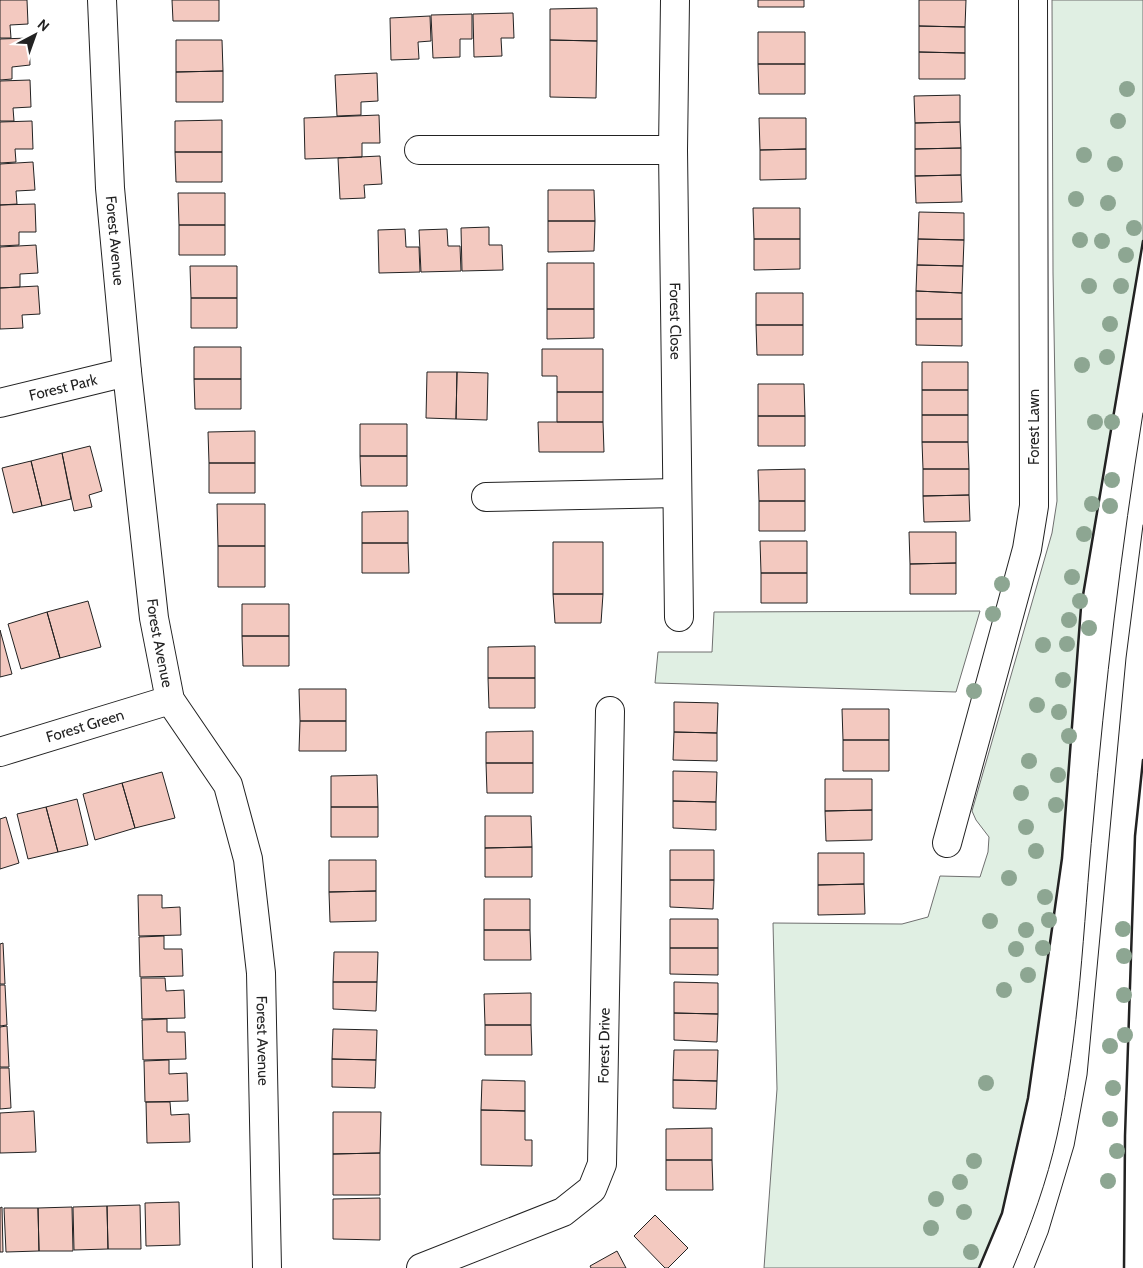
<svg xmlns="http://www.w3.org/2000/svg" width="1143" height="1268" viewBox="0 0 1143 1268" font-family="Cabin,sans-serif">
  <rect width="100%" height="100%" fill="#fff"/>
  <!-- green -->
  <path fill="#e0efe3" stroke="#6f6f6f" d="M 1052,0 L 1143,0 L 1143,241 L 1081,607 L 1062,858 L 1028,1098 L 1002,1213 L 979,1268 L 764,1268 L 777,1089 L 773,923 L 902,924 L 928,917 L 940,876 L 980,877 L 988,852 L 989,837 L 976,820 L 972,811 L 1052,533 L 1057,501 L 1053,273 Z
    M 980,611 L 956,692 L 655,683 L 658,652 L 712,652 L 714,612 Z"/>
  <!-- building -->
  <path fill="#f3c9c0" stroke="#222" d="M 0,0 L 27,0 L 28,24 L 10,25 L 11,38 L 0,38 Z
    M 172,0 L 219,0 L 219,21 L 173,21 Z
    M 758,0 L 804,0 L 804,7 L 758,7 Z
    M 919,0 L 966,0 L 965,27 L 919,26 Z
    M 597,8 L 597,41 L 550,40 L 550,9 Z
    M 513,13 L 514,38 L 501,38 L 502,56 L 474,57 L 473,14 Z
    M 472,14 L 472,39 L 460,39 L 460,57 L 433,58 L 431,15 Z
    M 430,16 L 431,41 L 418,42 L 419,59 L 391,60 L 390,18 Z
    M 919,26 L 965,27 L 965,53 L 919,52 Z
    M 758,32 L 805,32 L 805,64 L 758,64 Z
    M 29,38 L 30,65 L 12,67 L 12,79 L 0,80 L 0,39 Z
    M 176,40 L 222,40 L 223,71 L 176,72 Z
    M 550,40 L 597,41 L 596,98 L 550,97 Z
    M 919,52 L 965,53 L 965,79 L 919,79 Z
    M 758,64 L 805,64 L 805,94 L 759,94 Z
    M 223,71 L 223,102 L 176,102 L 176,72 Z
    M 377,73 L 378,101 L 361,102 L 361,115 L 337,116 L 335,75 Z
    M 30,80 L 31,107 L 13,108 L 14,121 L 0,121 L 0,81 Z
    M 960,95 L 960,122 L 915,123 L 914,96 Z
    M 379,115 L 380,143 L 362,143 L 362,157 L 305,159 L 304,118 Z
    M 759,118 L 806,118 L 806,149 L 760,150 Z
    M 222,120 L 222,152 L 175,152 L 175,121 Z
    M 32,121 L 33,149 L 15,149 L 16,162 L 0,163 L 0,122 Z
    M 960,122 L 961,148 L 915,149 L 915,123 Z
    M 961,148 L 961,175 L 915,176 L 915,149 Z
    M 806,149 L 806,179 L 760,180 L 760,150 Z
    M 175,152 L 222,152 L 222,182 L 176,182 Z
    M 380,156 L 382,184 L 364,185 L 365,198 L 340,199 L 338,158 Z
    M 33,162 L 35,190 L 16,191 L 17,204 L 0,205 L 0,164 Z
    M 961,175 L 962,202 L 916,203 L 915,176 Z
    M 548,190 L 594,190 L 595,221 L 548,221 Z
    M 178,193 L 225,193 L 225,225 L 179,225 Z
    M 35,204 L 36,232 L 19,232 L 19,245 L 0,246 L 0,205 Z
    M 753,208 L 800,208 L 800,239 L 754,239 Z
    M 919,212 L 964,213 L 964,240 L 918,239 Z
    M 548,221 L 595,221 L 594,251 L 548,252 Z
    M 179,225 L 225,225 L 225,255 L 179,255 Z
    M 489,227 L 489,245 L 502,245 L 503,270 L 462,271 L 461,228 Z
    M 405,229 L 406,247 L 419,247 L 420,272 L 379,273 L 378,230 Z
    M 447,229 L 448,246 L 460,246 L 461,271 L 421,272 L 419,230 Z
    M 754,239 L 800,239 L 800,269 L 754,270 Z
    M 918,239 L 964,240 L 963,266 L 917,265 Z
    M 36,245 L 38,273 L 20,274 L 20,287 L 0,288 L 0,247 Z
    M 547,263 L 594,263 L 594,309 L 547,309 Z
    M 917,265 L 963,266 L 962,293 L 916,291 Z
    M 190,266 L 237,266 L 237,298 L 191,298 Z
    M 38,286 L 40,314 L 22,315 L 23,328 L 0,329 L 0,288 Z
    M 916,291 L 962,293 L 962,319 L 916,319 Z
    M 756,293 L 803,293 L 803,325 L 756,325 Z
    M 191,298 L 237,298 L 237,328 L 191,328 Z
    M 547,309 L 594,309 L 594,338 L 547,339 Z
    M 916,319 L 962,319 L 962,346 L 916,345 Z
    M 756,325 L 803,325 L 803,355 L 757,355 Z
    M 194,347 L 241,347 L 241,379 L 194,379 Z
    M 542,349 L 603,349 L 603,392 L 557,392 L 557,376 L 542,376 Z
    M 922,362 L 968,362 L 968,390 L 922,390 Z
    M 427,372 L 457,372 L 456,419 L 426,418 Z
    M 457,372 L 488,373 L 487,420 L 456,419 Z
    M 194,379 L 241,379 L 241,409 L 195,409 Z
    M 758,384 L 804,384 L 805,416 L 758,416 Z
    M 922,390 L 968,390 L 968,415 L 922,415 Z
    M 557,392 L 603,392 L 603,422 L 557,422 Z
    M 922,415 L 968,415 L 968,442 L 922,442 Z
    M 758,416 L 805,416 L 805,446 L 758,446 Z
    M 538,422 L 603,422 L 604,452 L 539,452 Z
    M 360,424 L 407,424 L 407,456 L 360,456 Z
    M 255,431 L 255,463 L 209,463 L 208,432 Z
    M 922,442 L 968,442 L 969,469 L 923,469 Z
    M 90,446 L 102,491 L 89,495 L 92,507 L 74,511 L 62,453 Z
    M 62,453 L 71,499 L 42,506 L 31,461 Z
    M 360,456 L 407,456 L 407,486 L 361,486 Z
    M 31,461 L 42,506 L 13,513 L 2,468 Z
    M 209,463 L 255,463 L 255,493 L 209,493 Z
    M 805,469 L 805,501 L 759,501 L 758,470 Z
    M 923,469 L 969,469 L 969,495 L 923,496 Z
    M 969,495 L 970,521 L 924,522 L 923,496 Z
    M 759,501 L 805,501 L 805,531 L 759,531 Z
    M 217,504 L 265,504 L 265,546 L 218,546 Z
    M 408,511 L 408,543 L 362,543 L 362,512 Z
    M 909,532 L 956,532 L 956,563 L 910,564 Z
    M 760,541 L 807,541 L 807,573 L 761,573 Z
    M 553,542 L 603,542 L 603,594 L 553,594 Z
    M 362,543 L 408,543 L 409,573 L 362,573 Z
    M 218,546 L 265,546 L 265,587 L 218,587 Z
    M 956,563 L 956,594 L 910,594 L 910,564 Z
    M 761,573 L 807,573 L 807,603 L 761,603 Z
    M 553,594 L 603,594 L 601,623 L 555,623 Z
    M 88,601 L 101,647 L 60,658 L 47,612 Z
    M 242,604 L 289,604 L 289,636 L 242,636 Z
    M 47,612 L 60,658 L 21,669 L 8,624 Z
    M 0,630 L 12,674 L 0,677 Z
    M 242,636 L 289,636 L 289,666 L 243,666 Z
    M 535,646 L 535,678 L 488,678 L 488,647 Z
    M 488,678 L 535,678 L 535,708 L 489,708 Z
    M 299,689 L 346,689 L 346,721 L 300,721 Z
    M 674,702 L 718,703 L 717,733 L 674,732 Z
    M 842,709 L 889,709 L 889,740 L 843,740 Z
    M 300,721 L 346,721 L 346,751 L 299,751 Z
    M 533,731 L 533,763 L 486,763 L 486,732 Z
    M 674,732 L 717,733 L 717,761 L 673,760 Z
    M 843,740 L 889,740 L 889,771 L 843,771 Z
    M 486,763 L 533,763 L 533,793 L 487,793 Z
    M 673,771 L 717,772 L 716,802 L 673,801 Z
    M 162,772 L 175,818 L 135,828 L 122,783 Z
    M 377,775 L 378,807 L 331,807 L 331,776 Z
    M 825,779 L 872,779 L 872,810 L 825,811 Z
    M 122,783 L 135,828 L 95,840 L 83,794 Z
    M 77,799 L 88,845 L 58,852 L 46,807 Z
    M 673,801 L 716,802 L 716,830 L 673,828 Z
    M 46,807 L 58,852 L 28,859 L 17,814 Z
    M 331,807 L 378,807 L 378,837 L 331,837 Z
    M 872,810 L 872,840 L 826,841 L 825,811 Z
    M 485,816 L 531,816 L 532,847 L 485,848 Z
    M 6,817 L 19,863 L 0,869 L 0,819 Z
    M 532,847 L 532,877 L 485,877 L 485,848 Z
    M 670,850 L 714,850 L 714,880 L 670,880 Z
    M 818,853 L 864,853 L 864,884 L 818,885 Z
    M 329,860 L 376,860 L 376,891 L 329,892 Z
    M 670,880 L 714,880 L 713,909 L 670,907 Z
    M 864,884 L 865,914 L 818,915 L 818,885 Z
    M 376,891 L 376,921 L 330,922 L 329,892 Z
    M 138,895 L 162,895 L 162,908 L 180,907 L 181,935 L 139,936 Z
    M 484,899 L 530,899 L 530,930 L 484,930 Z
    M 670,919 L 718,919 L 718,948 L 670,948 Z
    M 484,930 L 530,930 L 531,960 L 484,960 Z
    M 164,936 L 164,949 L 182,949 L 183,976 L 140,977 L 139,937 Z
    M 3,943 L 5,984 L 0,984 L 0,944 Z
    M 670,948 L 718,948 L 718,975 L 670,974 Z
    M 334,952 L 378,952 L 377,982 L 333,982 Z
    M 141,978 L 165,978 L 166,991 L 184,990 L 185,1018 L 142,1019 Z
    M 333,982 L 377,982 L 376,1011 L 333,1009 Z
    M 674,982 L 718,983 L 718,1014 L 674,1013 Z
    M 0,985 L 5,985 L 7,1025 L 0,1026 Z
    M 531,993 L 531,1025 L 485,1025 L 484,994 Z
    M 674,1013 L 718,1014 L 717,1042 L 674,1040 Z
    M 167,1019 L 167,1032 L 185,1032 L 186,1059 L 143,1060 L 142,1020 Z
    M 485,1025 L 531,1025 L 532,1055 L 485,1055 Z
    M 7,1026 L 9,1067 L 0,1067 L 0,1027 Z
    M 333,1029 L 377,1030 L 376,1060 L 332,1059 Z
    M 674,1050 L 718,1050 L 717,1081 L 673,1080 Z
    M 332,1059 L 376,1060 L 375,1088 L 332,1087 Z
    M 169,1060 L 169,1074 L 187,1073 L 188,1101 L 145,1102 L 144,1061 Z
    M 0,1068 L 9,1068 L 11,1108 L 0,1109 Z
    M 482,1080 L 525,1081 L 525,1111 L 481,1110 Z
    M 673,1080 L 717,1081 L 716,1109 L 673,1108 Z
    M 146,1102 L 170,1102 L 171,1115 L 189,1114 L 190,1142 L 147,1143 Z
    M 481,1110 L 525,1111 L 525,1140 L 532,1140 L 532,1166 L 481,1165 Z
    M 34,1111 L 36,1152 L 0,1153 L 0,1113 Z
    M 333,1112 L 381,1112 L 380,1153 L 333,1154 Z
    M 712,1128 L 712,1160 L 666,1160 L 666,1129 Z
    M 380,1153 L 380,1195 L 333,1195 L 333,1154 Z
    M 666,1160 L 712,1160 L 713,1190 L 666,1190 Z
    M 380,1198 L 380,1240 L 333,1239 L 333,1199 Z
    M 179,1202 L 180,1245 L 146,1246 L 145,1203 Z
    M 140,1205 L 141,1249 L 108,1249 L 107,1206 Z
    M 107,1206 L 108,1249 L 74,1250 L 73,1207 Z
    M 2,1207 L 3,1252 L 0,1252 L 0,1208 Z
    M 72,1207 L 73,1251 L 39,1251 L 38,1208 Z
    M 4,1208 L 38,1208 L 39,1251 L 6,1252 Z
    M 655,1215 L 688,1248 L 668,1268 L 665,1268 L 634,1236 Z
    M 617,1251 L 626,1268 L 591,1268 L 590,1266 Z"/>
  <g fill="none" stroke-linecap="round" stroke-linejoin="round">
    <defs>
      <g id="street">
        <path id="s1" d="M 102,0 L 110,188 L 127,372 L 154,618 L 170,700 L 228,785 L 248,859 L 261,973 L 267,1268"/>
        <path id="s2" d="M 675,0 L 673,150 L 679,617"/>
        <path d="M 419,150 L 673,150"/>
        <path id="s3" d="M 0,403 L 127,372"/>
        <path d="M 486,497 L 677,493"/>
        <path id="s4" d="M 0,752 L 170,700"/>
        <path d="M 947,843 L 1027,549 L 1034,506 L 1033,0"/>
        <path id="s5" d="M 421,1268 L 563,1212 L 592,1189 L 602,1164 L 610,711"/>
      </g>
    </defs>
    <!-- street casing -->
    <use href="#street" stroke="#222" stroke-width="30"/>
    <!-- street -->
    <use href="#street" stroke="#fff" stroke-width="28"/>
    <!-- tram -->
    <path stroke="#222" stroke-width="1" d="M 1013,1268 C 1031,1225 1047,1181 1057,1136 C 1080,1033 1083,928 1093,824 C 1105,686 1121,550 1143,413
      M 1034,1268 L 1048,1233 L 1074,1146 L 1087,1075 L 1126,658 L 1143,525"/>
    <!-- wall -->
    <path stroke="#222" stroke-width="2.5" d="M 979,1268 L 1002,1213 L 1028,1098 L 1062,858 L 1081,607 L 1143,241
      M 1124,1268 L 1125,1136 L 1135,836 L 1143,760"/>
  </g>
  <!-- trees -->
  <g fill="#8da692">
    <circle cx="1127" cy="89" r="8"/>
    <circle cx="1118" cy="121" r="8"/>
    <circle cx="1084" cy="155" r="8"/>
    <circle cx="1115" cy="164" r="8"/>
    <circle cx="1076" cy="199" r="8"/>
    <circle cx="1108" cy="203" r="8"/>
    <circle cx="1134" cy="228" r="8"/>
    <circle cx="1080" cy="240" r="8"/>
    <circle cx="1102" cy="241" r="8"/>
    <circle cx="1126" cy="255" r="8"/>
    <circle cx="1089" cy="286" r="8"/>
    <circle cx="1121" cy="286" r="8"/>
    <circle cx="1110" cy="324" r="8"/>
    <circle cx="1107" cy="357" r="8"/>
    <circle cx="1082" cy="365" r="8"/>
    <circle cx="1095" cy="422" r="8"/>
    <circle cx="1112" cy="422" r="8"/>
    <circle cx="1112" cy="480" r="8"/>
    <circle cx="1092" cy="504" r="8"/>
    <circle cx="1110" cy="506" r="8"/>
    <circle cx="1084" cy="534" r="8"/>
    <circle cx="1072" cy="577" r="8"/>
    <circle cx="1002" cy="584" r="8"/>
    <circle cx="1080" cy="601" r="8"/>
    <circle cx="993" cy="614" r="8"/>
    <circle cx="1069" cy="620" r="8"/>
    <circle cx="1089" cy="628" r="8"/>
    <circle cx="1067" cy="644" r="8"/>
    <circle cx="1043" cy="645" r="8"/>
    <circle cx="1063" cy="680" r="8"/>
    <circle cx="974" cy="691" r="8"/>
    <circle cx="1037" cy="705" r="8"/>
    <circle cx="1059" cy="712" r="8"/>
    <circle cx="1069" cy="736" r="8"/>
    <circle cx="1029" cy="761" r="8"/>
    <circle cx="1058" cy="775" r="8"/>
    <circle cx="1021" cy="793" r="8"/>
    <circle cx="1056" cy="805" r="8"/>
    <circle cx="1026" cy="827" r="8"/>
    <circle cx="1036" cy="851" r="8"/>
    <circle cx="1009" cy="878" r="8"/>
    <circle cx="1045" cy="897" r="8"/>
    <circle cx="1049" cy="920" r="8"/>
    <circle cx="990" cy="921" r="8"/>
    <circle cx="1123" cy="929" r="8"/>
    <circle cx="1026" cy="930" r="8"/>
    <circle cx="1043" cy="948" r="8"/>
    <circle cx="1016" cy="949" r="8"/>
    <circle cx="1124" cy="956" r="8"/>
    <circle cx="1028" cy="975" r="8"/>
    <circle cx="1004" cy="990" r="8"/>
    <circle cx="1124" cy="995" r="8"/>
    <circle cx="1125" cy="1035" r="8"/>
    <circle cx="1110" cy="1046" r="8"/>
    <circle cx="986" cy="1083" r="8"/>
    <circle cx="1113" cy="1088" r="8"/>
    <circle cx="1110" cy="1119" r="8"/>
    <circle cx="1117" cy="1151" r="8"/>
    <circle cx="974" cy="1161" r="8"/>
    <circle cx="1108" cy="1181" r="8"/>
    <circle cx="960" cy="1182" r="8"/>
    <circle cx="936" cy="1199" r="8"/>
    <circle cx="964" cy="1212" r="8"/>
    <circle cx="931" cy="1228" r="8"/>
    <circle cx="971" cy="1252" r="8"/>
  </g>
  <g text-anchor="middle" stroke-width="4" stroke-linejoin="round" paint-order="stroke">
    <!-- street labels -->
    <g font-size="15" fill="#222" stroke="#fff">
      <text dy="5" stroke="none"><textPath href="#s1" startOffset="241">Forest Avenue</textPath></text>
      <text dy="5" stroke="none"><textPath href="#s2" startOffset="321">Forest Close</textPath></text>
      <text dy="5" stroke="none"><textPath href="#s3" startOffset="65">Forest Park</textPath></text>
      <text transform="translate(1034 427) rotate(-90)" y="5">Forest Lawn</text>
      <text dy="5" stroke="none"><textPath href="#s1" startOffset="646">Forest Avenue</textPath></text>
      <text dy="5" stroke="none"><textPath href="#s4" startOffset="89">Forest Green</textPath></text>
      <text dy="5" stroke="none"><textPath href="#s1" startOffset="1066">Forest Avenue</textPath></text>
      <text dy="5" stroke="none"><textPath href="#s5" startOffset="335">Forest Drive</textPath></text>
    </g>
  </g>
  <!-- north arrow -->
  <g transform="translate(35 35) rotate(41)" stroke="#ffffff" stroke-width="4" paint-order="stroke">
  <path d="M0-4L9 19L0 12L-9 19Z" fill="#222222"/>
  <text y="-8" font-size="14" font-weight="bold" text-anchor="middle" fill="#222222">N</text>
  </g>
</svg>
